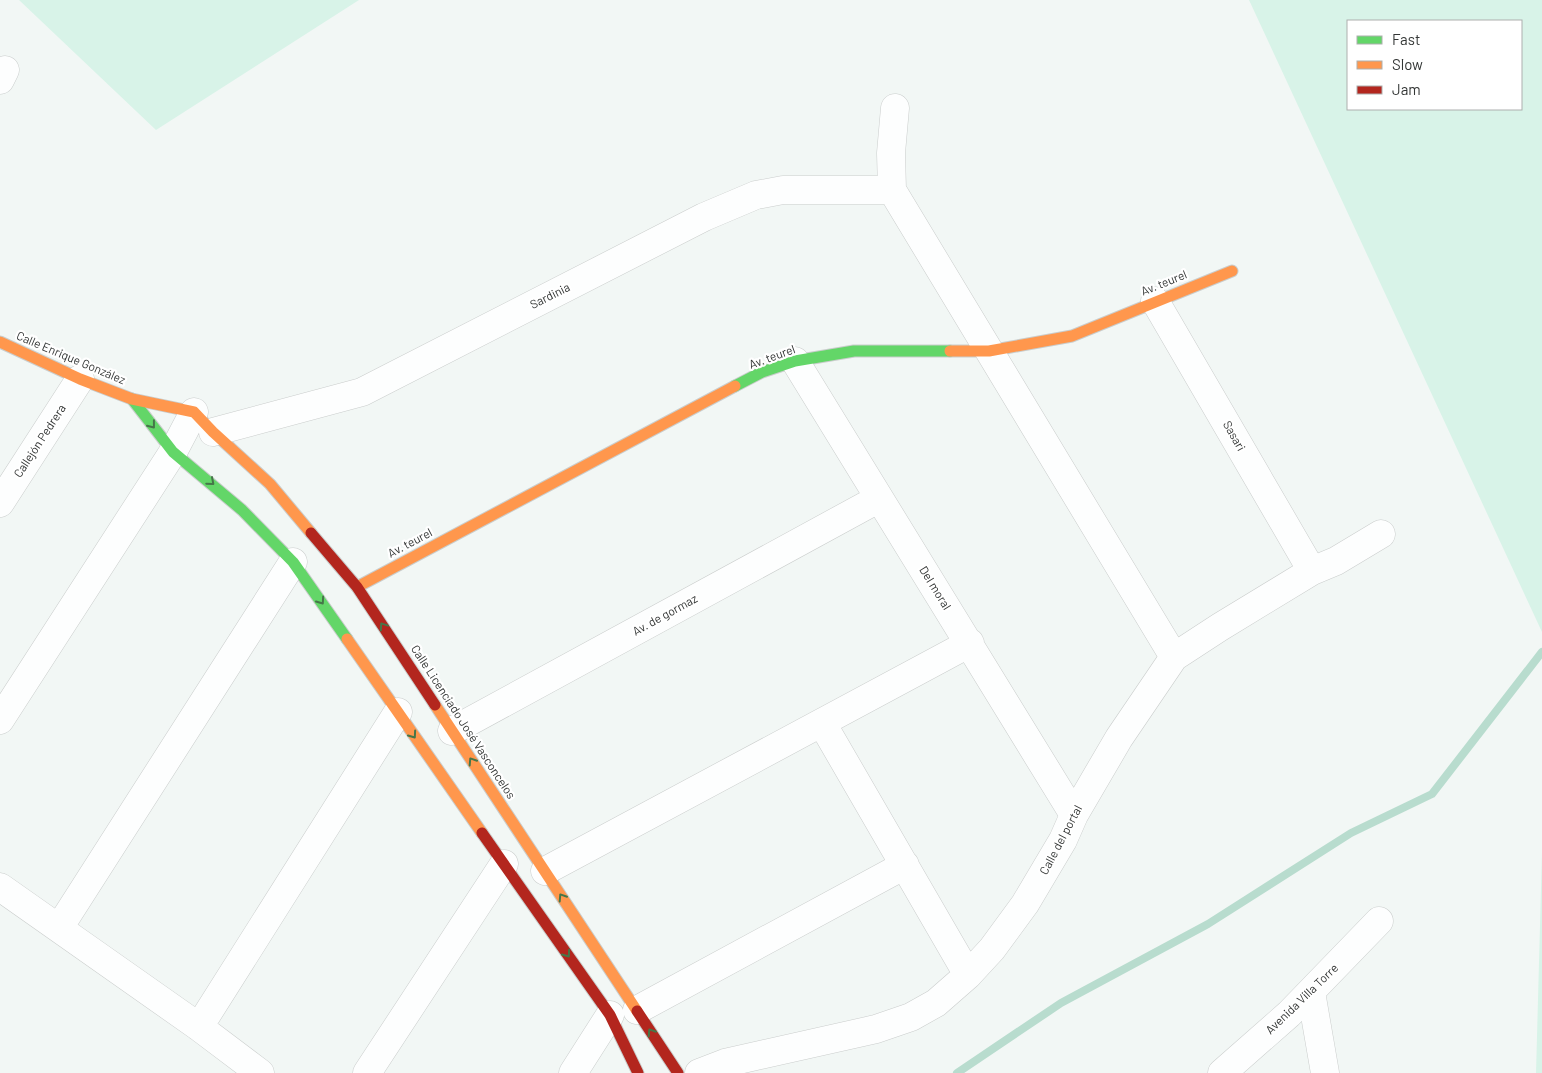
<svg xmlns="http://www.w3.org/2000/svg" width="1542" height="1073" viewBox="0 0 1542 1073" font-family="Barlow,sans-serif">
  <rect width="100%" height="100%" fill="#f2f7f5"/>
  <!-- green -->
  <path fill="#d8f3e8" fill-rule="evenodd" d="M 19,0 L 359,0 L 156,130 Z
    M 1249,0 L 1542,0 L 1542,632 ZM 1348,21 L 1521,21 L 1521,109 L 1348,109 Z
    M 1542,852 L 1542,1073 L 1536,1073 Z"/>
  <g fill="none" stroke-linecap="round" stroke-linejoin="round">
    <!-- stream -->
    <path stroke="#b8dcce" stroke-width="8" d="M 957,1073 L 1061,1003 L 1208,924 L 1351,833 L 1432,794 L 1542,652"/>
    <defs>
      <path id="street" d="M 0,80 L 5,70
        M 895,108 L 891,153 L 892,190 L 1174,657
        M 1155,301 L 1312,571
        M 795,361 C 887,513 982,663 1074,815
        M 213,432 L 362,392 L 704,217 L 756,195 L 783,190 L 892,190
        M 0,503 L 80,379
        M 0,720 L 173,452 L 194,412
        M 822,723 L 968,975
        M 452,731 L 878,499
        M 545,871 L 970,643
        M 0,887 L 199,1027 L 260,1073
        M 59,928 L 293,562
        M 1311,992 L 1325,1073
        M 637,1010 L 905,865
        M 199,1027 L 398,712
        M 367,1073 L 504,864
        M 573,1073 L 610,1015
        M 699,1073 L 725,1063 L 876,1029 L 911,1017 L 936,1003 L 968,975 L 992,949 L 1025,904 L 1063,840 L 1074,815 L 1119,738 L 1174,657 L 1220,627 L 1312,571 L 1336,561 L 1381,534
        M 1222,1073 L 1289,1014 L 1379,921"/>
      <path id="fast" d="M 735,386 L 762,372 L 795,361 L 854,351 L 950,351
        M 132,399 L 173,452 L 242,510 L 293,562 L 347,639"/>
      <path id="slow" d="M 0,342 L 80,379 L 132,399 L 194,412 L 213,432 L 270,484 L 311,533
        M 950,351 L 989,351 L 1072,336 L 1232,271
        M 357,587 L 735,386
        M 347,639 L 482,833
        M 435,705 L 637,1011"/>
      <path id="jam" d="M 311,533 L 357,587 L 435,705
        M 482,833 L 610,1015 L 638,1073
        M 637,1011 L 678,1073"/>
    </defs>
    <!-- street casing -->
    <use href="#street" stroke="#cacdcc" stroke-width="29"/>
    <!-- fast casing -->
    <use href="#fast" stroke="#cacdcc" stroke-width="13"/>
    <!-- slow casing -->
    <use href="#slow" stroke="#cacdcc" stroke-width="13"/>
    <!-- jam casing -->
    <use href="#jam" stroke="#cacdcc" stroke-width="13"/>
    <!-- street -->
    <use href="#street" stroke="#fdfefe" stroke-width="28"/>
    <!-- fast -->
    <use href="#fast" stroke="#63d668" stroke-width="11"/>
    <!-- slow -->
    <use href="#slow" stroke="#ff974d" stroke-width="11"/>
    <!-- jam -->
    <use href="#jam" stroke="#b3261e" stroke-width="11"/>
  </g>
  <!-- one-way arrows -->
  <defs><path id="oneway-chevron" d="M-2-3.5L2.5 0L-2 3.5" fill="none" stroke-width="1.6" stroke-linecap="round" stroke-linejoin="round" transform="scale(1.25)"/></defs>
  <g stroke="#467649">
    <use href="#oneway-chevron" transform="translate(152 425) rotate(52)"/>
    <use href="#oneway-chevron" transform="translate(211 482) rotate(41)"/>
    <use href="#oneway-chevron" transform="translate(321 601) rotate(55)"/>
    <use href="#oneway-chevron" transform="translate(383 626) rotate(-124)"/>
    <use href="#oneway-chevron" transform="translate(413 735) rotate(55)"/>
    <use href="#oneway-chevron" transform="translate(472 761) rotate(-123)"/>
    <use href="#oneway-chevron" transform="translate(562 897) rotate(-123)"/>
    <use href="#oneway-chevron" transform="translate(567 954) rotate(55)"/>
    <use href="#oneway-chevron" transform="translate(651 1032) rotate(-123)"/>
  </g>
  <g text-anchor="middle" stroke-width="4.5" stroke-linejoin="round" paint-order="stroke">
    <!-- street labels -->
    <g font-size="12" fill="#333635" stroke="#fff">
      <text transform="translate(1164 283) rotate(-22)" y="4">Av. teurel</text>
      <text transform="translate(550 296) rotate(-27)" y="4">Sardinia</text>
      <text transform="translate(772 357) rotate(-20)" y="4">Av. teurel</text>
      <text transform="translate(71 358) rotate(23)" y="4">Calle Enrique González</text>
      <text transform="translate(1234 436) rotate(60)" y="4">Sasari</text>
      <text transform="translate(40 441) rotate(-57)" y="4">Callejón Pedrera</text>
      <text transform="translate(410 543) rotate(-28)" y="4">Av. teurel</text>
      <text transform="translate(935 588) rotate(58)" y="4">Del moral</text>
      <text transform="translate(665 615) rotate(-29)" y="4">Av. de gormaz</text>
      <text transform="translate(463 722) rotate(57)" y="4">Calle Licenciado José Vasconcelos</text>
      <text transform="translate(1061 840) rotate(-62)" y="4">Calle del portal</text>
      <text transform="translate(1302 999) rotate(-44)" y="4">Avenida Villa Torre</text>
    </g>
  </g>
  <!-- legend -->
  <rect x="1347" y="20" width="175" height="90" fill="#ffffff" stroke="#adafae"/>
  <rect x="1357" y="36" width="25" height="8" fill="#63d668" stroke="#adafae"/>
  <text x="1392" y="45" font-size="15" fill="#333635">Fast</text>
  <rect x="1357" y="61" width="25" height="8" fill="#ff974d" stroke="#adafae"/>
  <text x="1392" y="70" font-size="15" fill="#333635">Slow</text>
  <rect x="1357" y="86" width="25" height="8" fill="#b3261e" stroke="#adafae"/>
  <text x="1392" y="95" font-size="15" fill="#333635">Jam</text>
</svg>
